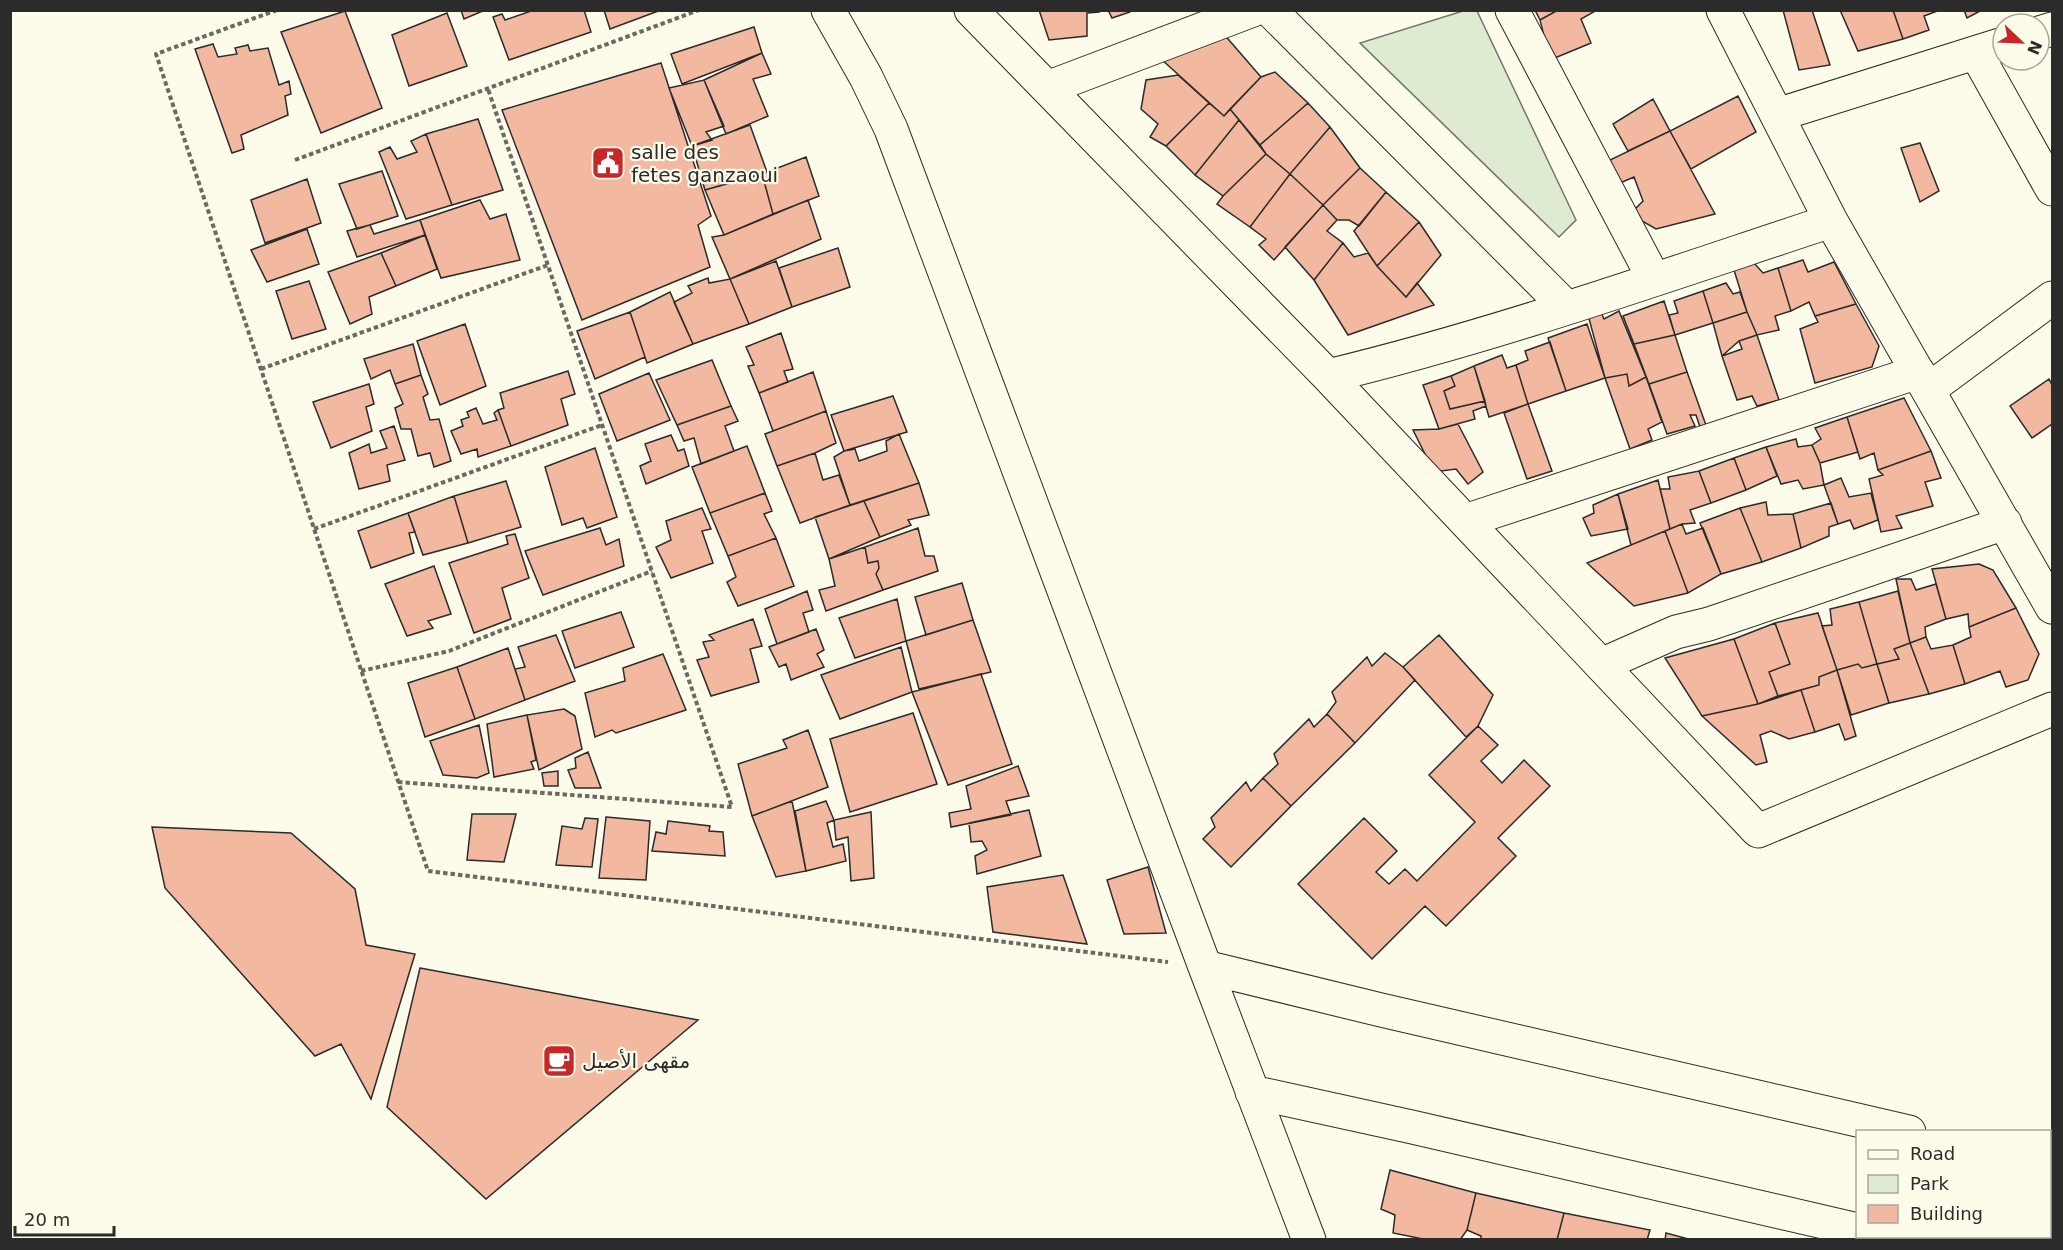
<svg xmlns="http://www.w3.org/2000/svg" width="2063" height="1250" viewBox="0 0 2063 1250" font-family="'DejaVu Sans','Noto Naskh Arabic',sans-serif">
  <rect width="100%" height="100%" fill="#fdfbea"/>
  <!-- green -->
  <path fill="#deebd1" stroke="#74746e" stroke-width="1.5" d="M 1463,11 L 1477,11 L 1576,220 L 1559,237 L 1360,43 Z"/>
  <!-- building -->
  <path fill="#f2b8a0" stroke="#2b2b2b" stroke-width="1.5" d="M 461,10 L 485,10 L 464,19 Z
    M 534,10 L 584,10 L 591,32 L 509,60 L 493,17 L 502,14 L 505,20 Z
    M 604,10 L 661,10 L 610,29 Z
    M 1039,10 L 1098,10 L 1099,12 L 1087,13 L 1087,36 L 1049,40 Z
    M 1108,10 L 1130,10 L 1130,12 L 1112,18 Z
    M 1535,10 L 1558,10 L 1540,20 Z
    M 1558,10 L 1597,10 L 1581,19 L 1591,43 L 1550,60 L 1540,20 Z
    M 1783,10 L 1812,10 L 1830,65 L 1799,70 Z
    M 1840,10 L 1893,10 L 1903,39 L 1858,51 Z
    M 1893,10 L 1940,10 L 1924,16 L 1929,30 L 1903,39 Z
    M 1964,10 L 1982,10 L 1967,18 Z
    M 345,11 L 382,108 L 321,133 L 281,32 Z
    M 447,13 L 467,66 L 409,86 L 392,35 Z
    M 754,27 L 762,53 L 682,84 L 671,54 Z
    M 1222,32 L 1261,77 L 1224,116 L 1160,58 Z
    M 213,44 L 218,57 L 237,54 L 235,48 L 248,45 L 250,51 L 268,48 L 279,85 L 289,81 L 291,94 L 285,96 L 288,115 L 241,135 L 244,149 L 232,153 L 195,49 Z
    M 762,53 L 771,74 L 753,79 L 768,116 L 726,134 L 704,80 Z
    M 661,63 L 711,216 L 698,225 L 710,267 L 582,320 L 502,110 Z
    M 1275,72 L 1308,103 L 1260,145 L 1230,109 L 1261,77 Z
    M 1178,75 L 1209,103 L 1166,146 L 1150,137 L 1158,124 L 1141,109 L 1146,80 Z
    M 704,80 L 724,126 L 706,132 L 712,140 L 692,146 L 669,88 Z
    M 1738,96 L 1756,132 L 1691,169 L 1670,131 Z
    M 1653,99 L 1670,131 L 1628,151 L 1613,124 Z
    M 1209,103 L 1224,116 L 1230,109 L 1239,120 L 1195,175 L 1166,146 Z
    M 1308,103 L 1330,127 L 1290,174 L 1266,154 L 1260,145 Z
    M 478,119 L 503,190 L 452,205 L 426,134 Z
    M 1239,120 L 1266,154 L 1223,196 L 1195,175 Z
    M 750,125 L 767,172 L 705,190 L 692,146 Z
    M 1330,127 L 1360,168 L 1323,205 L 1290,174 Z
    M 1670,131 L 1715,214 L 1656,229 L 1642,221 L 1635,209 L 1643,201 L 1634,177 L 1620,183 L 1610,160 Z
    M 426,134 L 452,205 L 406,219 L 379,152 L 390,147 L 397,159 L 417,152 L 411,141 Z
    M 1920,143 L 1939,191 L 1920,202 L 1901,148 Z
    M 1266,154 L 1290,174 L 1250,227 L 1217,204 L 1223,196 Z
    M 806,157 L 819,196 L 773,214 L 762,174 Z
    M 1360,168 L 1386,192 L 1359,226 L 1349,220 L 1337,220 L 1323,205 Z
    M 382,171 L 398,216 L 357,229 L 339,184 Z
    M 762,174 L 773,214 L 724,235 L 705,190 Z
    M 1290,174 L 1323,205 L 1274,260 L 1259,245 L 1266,239 L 1250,227 Z
    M 307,179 L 321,223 L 265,243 L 251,200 Z
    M 1386,192 L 1419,222 L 1377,266 L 1354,231 Z
    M 480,200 L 490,219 L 506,214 L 520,260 L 441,278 L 420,220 Z
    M 808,200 L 821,239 L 730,279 L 712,237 L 724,235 Z
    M 1323,205 L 1337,220 L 1327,231 L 1343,243 L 1314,280 L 1285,247 Z
    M 420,220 L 425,235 L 357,257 L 347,231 L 370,225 L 374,234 Z
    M 1419,222 L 1441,255 L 1406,297 L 1377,266 Z
    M 307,229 L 319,264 L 267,282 L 251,250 Z
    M 425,235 L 437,269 L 396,286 L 381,253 Z
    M 1343,243 L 1354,257 L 1368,253 L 1377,266 L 1406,297 L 1417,283 L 1434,305 L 1348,335 L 1314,280 Z
    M 838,248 L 850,287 L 792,307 L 779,268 Z
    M 381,253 L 396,286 L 369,297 L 372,314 L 350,324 L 328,272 Z
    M 1803,260 L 1808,272 L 1834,262 L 1856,304 L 1815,316 L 1809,302 L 1791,311 L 1778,268 Z
    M 776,261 L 792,307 L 749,324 L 730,279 Z
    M 1754,263 L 1763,273 L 1778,268 L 1791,311 L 1775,316 L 1779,330 L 1757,335 L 1747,312 L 1734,270 Z
    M 708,278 L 709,283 L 730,279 L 749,324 L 693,344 L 674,302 L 692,293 L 688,286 Z
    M 309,281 L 326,329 L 292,339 L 276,291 Z
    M 1726,283 L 1733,294 L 1740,292 L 1747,312 L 1713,323 L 1703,291 Z
    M 1703,291 L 1713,323 L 1675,335 L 1669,315 L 1678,313 L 1674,301 Z
    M 670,292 L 693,344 L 647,363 L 630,312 Z
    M 1664,301 L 1675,335 L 1634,344 L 1623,316 Z
    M 1856,304 L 1879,346 L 1872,367 L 1815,383 L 1800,329 L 1818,322 L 1815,316 Z
    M 1600,310 L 1604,319 L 1619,311 L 1646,377 L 1629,386 L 1627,374 L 1605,378 L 1588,315 Z
    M 630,312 L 645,357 L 595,379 L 577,331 Z
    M 1747,312 L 1757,335 L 1739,341 L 1722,356 L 1713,323 Z
    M 465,324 L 486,386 L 440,405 L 417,341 Z
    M 1587,324 L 1605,378 L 1566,391 L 1548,338 Z
    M 781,333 L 793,369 L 784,371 L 788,382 L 759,393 L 748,366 L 754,365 L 746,347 Z
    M 1675,335 L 1687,372 L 1649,384 L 1634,344 Z
    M 1757,335 L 1779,400 L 1757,406 L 1752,396 L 1737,400 L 1722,356 L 1742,349 L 1739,341 Z
    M 1550,342 L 1566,391 L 1528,404 L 1516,365 L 1528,360 L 1525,351 Z
    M 413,344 L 421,375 L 395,384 L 390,370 L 371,379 L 364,359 Z
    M 1502,355 L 1507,368 L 1516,365 L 1528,404 L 1489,417 L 1474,366 Z
    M 712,360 L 731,406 L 677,425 L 656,380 Z
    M 1474,366 L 1485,401 L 1450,409 L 1444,391 L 1455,386 L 1451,376 Z
    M 568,371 L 575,394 L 561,399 L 568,425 L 511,446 L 498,410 L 504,408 L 500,393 Z
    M 813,372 L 826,411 L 773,431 L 759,393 Z
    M 1687,372 L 1707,428 L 1701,430 L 1696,415 L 1690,415 L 1695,426 L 1667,434 L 1649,384 Z
    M 649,373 L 670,420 L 617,441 L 599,394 Z
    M 1627,374 L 1629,386 L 1646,377 L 1662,422 L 1648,429 L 1652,440 L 1630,449 L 1605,378 Z
    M 421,375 L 428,394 L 423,397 L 430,420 L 439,419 L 451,461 L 434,467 L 430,453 L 418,456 L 411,429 L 401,429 L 395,408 L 403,404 L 395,384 Z
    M 1451,376 L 1455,386 L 1444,391 L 1450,409 L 1485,401 L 1486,406 L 1473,411 L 1475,419 L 1439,429 L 1423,385 Z
    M 2049,379 L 2052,385 L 2052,424 L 2032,438 L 2010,406 Z
    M 369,384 L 374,404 L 366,407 L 372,431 L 331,448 L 313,402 Z
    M 893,396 L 907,432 L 844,451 L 831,415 Z
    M 1904,398 L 1931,451 L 1878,470 L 1874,453 L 1860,459 L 1847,417 Z
    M 1528,404 L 1552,471 L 1527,479 L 1504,413 Z
    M 731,406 L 738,421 L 725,426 L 734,451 L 701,464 L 694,438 L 684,441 L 677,425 Z
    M 476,408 L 483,424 L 497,420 L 494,413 L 498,410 L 511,446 L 478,457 L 477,449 L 461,454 L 451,431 L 463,426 L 461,420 L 469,417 L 467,412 Z
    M 826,411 L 836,443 L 815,453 L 777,466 L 765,434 Z
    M 1847,417 L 1858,452 L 1820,463 L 1812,445 L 1821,439 L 1815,428 Z
    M 1458,424 L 1483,472 L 1468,484 L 1456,469 L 1434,472 L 1413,430 L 1439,429 Z
    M 394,426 L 405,460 L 387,465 L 390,481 L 359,489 L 349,453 L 369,444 L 371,453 L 387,448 L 380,431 Z
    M 899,434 L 919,483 L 850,505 L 834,457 L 844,451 L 855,449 L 859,461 L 887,451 L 886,441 Z
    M 671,435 L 678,451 L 684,449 L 689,466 L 646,484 L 640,466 L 651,461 L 645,444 Z
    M 1796,439 L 1798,447 L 1812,445 L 1820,463 L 1824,485 L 1803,489 L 1798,480 L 1781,484 L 1766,447 Z
    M 747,446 L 765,493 L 710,513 L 692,467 Z
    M 1766,447 L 1777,476 L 1746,490 L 1734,458 Z
    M 595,448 L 617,517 L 587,528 L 583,518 L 562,525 L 545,467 Z
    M 1931,451 L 1941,478 L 1925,482 L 1933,506 L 1896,516 L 1902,528 L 1881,532 L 1869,479 L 1883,475 L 1878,470 Z
    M 815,453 L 823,480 L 839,475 L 850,505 L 800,523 L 777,466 Z
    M 1734,458 L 1746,490 L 1711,503 L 1699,471 Z
    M 1699,471 L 1711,503 L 1690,510 L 1695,523 L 1682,524 L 1670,529 L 1660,489 L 1670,489 L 1668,477 Z
    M 1841,478 L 1849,497 L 1871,493 L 1878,520 L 1854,529 L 1850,520 L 1838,524 L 1824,485 Z
    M 1658,480 L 1670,529 L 1631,545 L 1618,494 Z
    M 506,481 L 521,527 L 468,543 L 454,496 Z
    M 919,483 L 929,515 L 908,520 L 911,525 L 880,537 L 864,501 Z
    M 765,493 L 772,511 L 764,514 L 776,538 L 728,556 L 710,513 Z
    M 1618,494 L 1628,529 L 1591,536 L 1583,518 L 1594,513 L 1593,505 Z
    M 454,496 L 468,543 L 423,555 L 408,513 Z
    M 864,501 L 880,537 L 829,559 L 815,517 Z
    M 1766,502 L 1768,515 L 1793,514 L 1801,548 L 1762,562 L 1740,508 Z
    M 1831,503 L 1838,524 L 1829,527 L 1829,536 L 1801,548 L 1793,514 Z
    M 702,508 L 711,529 L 702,531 L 713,563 L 671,578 L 656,547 L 671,540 L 666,521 Z
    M 1740,508 L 1762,562 L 1721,574 L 1700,523 Z
    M 408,513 L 415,532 L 409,533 L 414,553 L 371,568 L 358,531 Z
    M 1682,524 L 1686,534 L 1703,528 L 1721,574 L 1688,593 L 1665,531 Z
    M 600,528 L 606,545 L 619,539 L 624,566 L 543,595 L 525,551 Z
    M 918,528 L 925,556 L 934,556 L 938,571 L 883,590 L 876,574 L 879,568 L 878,561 L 868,563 L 865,547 Z
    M 1665,531 L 1688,593 L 1634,606 L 1587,563 Z
    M 515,534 L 529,578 L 502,588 L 511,619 L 474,633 L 449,563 L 508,544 L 506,536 Z
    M 776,538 L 794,586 L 738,606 L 727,582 L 736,577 L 728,556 Z
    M 865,547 L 868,563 L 878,561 L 879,568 L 876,574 L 883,590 L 826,611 L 819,590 L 835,586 L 829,559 Z
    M 1979,564 L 1993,570 L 2016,608 L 1969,627 L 1968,614 L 1946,619 L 1932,569 Z
    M 434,566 L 451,614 L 428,621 L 433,628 L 407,636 L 385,584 Z
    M 1896,579 L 1911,579 L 1916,590 L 1936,584 L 1946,619 L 1925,627 L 1926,637 L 1910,643 Z
    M 962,583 L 973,620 L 926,635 L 915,597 Z
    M 807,591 L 813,610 L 803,613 L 809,632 L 777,644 L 765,609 Z
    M 1898,591 L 1910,643 L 1894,649 L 1899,659 L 1877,664 L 1859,602 Z
    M 897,599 L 906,641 L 855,658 L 839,618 Z
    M 1859,602 L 1877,664 L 1862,668 L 1858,664 L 1837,670 L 1822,626 L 1832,625 L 1830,609 Z
    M 2016,608 L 2039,654 L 2028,680 L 2006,687 L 2000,671 L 1965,684 L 1953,645 L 1971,637 L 1969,627 Z
    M 621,612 L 634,647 L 575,668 L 562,631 Z
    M 1818,613 L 1837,670 L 1819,677 L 1819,685 L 1778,696 L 1769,672 L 1790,664 L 1775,623 Z
    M 753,619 L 762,646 L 750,649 L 759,682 L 711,696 L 697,660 L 709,657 L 703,642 L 714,640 L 709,635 Z
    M 973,620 L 991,672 L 919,689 L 906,641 Z
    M 1775,623 L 1790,664 L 1769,672 L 1778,696 L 1758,704 L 1734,639 Z
    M 816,629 L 824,650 L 817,654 L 824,667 L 791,680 L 786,664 L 779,667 L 769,647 Z
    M 556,635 L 575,681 L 525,700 L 515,669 L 525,667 L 518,647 Z
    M 1439,635 L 1493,695 L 1478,726 L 1466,737 L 1403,667 Z
    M 1926,637 L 1931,649 L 1953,645 L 1965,684 L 1929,694 L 1910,643 Z
    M 1734,639 L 1758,704 L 1702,716 L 1665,658 Z
    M 1910,643 L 1929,694 L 1889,703 L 1877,664 L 1899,659 L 1894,649 Z
    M 901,647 L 912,692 L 840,719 L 821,675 Z
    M 508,648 L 525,700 L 475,719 L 457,667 Z
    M 1385,653 L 1403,667 L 1415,680 L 1355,743 L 1327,714 L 1336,702 L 1332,692 L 1367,657 L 1372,666 Z
    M 663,654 L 686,710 L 616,733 L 612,730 L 595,737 L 585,693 L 625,681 L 623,668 Z
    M 1858,664 L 1862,668 L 1877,664 L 1889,703 L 1851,715 L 1837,670 Z
    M 457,667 L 475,719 L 425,737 L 408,683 Z
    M 1837,670 L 1856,736 L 1845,740 L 1839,724 L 1815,732 L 1801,690 L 1819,685 L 1819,677 Z
    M 981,674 L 1012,764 L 948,785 L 912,692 Z
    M 1801,690 L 1815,732 L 1789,739 L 1771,731 L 1760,735 L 1767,762 L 1756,765 L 1702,716 L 1758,704 Z
    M 564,709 L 575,716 L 582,749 L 539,770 L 527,715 Z
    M 913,713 L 937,784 L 850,812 L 830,739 Z
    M 1327,714 L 1355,743 L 1291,806 L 1263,778 L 1278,764 L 1274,754 L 1309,719 L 1314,727 Z
    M 527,715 L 536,760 L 531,762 L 534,769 L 494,777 L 487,724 Z
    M 479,725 L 489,773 L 477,778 L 443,775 L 430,741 Z
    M 1478,726 L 1498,745 L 1481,761 L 1502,783 L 1524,760 L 1550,786 L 1498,838 L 1516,856 L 1446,926 L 1425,906 L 1372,959 L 1298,884 L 1364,818 L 1397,851 L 1376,872 L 1389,884 L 1405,869 L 1417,881 L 1475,822 L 1429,775 Z
    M 808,730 L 828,787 L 752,816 L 738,764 L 787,748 L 783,740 Z
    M 588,752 L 601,788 L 575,788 L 568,770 L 576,768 L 575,758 Z
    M 1018,766 L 1029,796 L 1006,801 L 1011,815 L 951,827 L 949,813 L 971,809 L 966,786 Z
    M 558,771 L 558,786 L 544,786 L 542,773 Z
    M 1263,778 L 1291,806 L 1231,867 L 1203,839 L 1215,827 L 1211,818 L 1246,782 L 1251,791 Z
    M 792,801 L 806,871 L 776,877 L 752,816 Z
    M 826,801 L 834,820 L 827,823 L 833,847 L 843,844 L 846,861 L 806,871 L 795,811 Z
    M 1029,810 L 1041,856 L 977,874 L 975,856 L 987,850 L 982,841 L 971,842 L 969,823 Z
    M 871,812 L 874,878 L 851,881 L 848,837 L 836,840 L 834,820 Z
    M 472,814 L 516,814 L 504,862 L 467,860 Z
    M 606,817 L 650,821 L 646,880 L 599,878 Z
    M 585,818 L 598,819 L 592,867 L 556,865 L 562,826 L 582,829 Z
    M 668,821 L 710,826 L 709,831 L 723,832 L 725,856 L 652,851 L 656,832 L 666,834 Z
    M 152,827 L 291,833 L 355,889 L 366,945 L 415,954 L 371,1099 L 341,1044 L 315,1056 L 165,888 Z
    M 1148,867 L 1166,933 L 1124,934 L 1107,880 Z
    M 1063,875 L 1087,944 L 993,932 L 987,887 Z
    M 420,968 L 698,1020 L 486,1199 L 387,1107 Z
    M 1390,1170 L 1476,1193 L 1467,1230 L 1460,1240 L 1428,1240 L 1393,1233 L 1395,1215 L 1381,1209 Z
    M 1476,1193 L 1564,1213 L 1557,1240 L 1481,1240 L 1481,1236 L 1467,1230 Z
    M 1564,1213 L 1650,1230 L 1647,1240 L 1557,1240 Z
    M 1666,1233 L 1692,1240 L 1665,1240 Z"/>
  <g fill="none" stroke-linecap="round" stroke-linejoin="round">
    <defs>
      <path id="minor" d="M 828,10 L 866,77 L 891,129 L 1205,967 L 1309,1240
        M 971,10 L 1328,376 L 1758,831 L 2052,709
        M 1270,10 L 1567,308
        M 1512,10 L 1654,279
        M 1723,10 L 1831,221 L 2052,607
        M 2039,33 L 2052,29
        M 1976,53 L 2052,189
        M 1047,88 L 1253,10
        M 1777,115 L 2003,44
        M 1328,376 C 1498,335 1664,276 1831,221
        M 1928,390 L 2052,298
        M 1465,521 L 1918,372
        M 1601,665 L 1676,632 L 1709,624 L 2005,523
        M 1205,967 L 1381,1010 L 1909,1132
        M 1252,1092 L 1412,1127 L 1858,1230
        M 2050,1199 L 2052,1196
        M 1887,1236 L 1901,1240
        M 2012,1240 L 2015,1236"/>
    </defs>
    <!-- minor casing -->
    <use href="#minor" stroke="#2b2b2b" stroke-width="35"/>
    <!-- path -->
    <path stroke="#6a6964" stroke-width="4" stroke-dasharray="4.5 3" stroke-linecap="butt" d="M 277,10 L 156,54 L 428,871 L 1168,962
      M 295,160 L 699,10
      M 261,369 L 548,265
      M 314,529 L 602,425
      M 361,671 L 449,651 L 652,571
      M 398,782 L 732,807 L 488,89"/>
    <!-- minor -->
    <use href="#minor" stroke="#fdfbea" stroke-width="33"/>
  </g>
  <!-- icons -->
  <defs>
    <symbol id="civic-square" viewBox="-11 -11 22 22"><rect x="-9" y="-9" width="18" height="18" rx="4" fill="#c62828" stroke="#fdfbea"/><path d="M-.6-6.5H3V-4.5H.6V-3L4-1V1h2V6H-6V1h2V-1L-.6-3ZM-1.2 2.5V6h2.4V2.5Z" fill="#fff"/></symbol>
    <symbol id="cafe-square" viewBox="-11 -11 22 22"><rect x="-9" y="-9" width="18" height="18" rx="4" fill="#c62828" stroke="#fdfbea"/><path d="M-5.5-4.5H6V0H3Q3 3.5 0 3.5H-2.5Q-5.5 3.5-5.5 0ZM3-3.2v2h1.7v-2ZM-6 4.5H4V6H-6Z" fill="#fff"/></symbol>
  </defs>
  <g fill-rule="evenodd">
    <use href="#civic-square" x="589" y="144" width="38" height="38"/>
    <use href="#cafe-square" x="540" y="1042" width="38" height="38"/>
  </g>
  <g text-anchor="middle" stroke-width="4.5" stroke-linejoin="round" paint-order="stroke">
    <!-- poi labels -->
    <g font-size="20" fill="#2b2b2b" stroke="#fdfbea" text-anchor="start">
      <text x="631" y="159">salle des<tspan x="631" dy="23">fetes ganzaoui</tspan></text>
      <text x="582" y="1068">مقهى الأصيل</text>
    </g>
  </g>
  <!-- border -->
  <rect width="2063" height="1250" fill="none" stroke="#2b2b2b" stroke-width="24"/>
  <!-- legend -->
  <rect x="1856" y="1130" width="195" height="108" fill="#fdfbea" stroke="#a9a89e" stroke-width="1.5"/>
  <rect x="1868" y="1150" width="30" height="9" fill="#fdfbea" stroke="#a9a89e" stroke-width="1.5"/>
  <text x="1910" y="1160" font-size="18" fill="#2b2b2b">Road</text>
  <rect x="1868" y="1175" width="30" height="18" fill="#deebd1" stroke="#a9a89e" stroke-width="1.5"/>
  <text x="1910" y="1190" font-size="18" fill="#2b2b2b">Park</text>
  <rect x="1868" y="1205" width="30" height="18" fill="#f2b8a0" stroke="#a9a89e" stroke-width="1.5"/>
  <text x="1910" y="1220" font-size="18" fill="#2b2b2b">Building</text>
  <!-- north arrow -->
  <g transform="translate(2021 42) rotate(113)"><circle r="28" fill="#fdfbea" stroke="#a9a89e" stroke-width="1.5"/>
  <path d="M0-4.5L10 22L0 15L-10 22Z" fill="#c62828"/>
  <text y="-9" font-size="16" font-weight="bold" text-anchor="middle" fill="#2b2b2b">N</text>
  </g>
  <!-- scale -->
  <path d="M15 1226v9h99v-9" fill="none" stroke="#2b2b2b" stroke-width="3"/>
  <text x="24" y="1226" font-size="18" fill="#2b2b2b" stroke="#fdfbea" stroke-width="4.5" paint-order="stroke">20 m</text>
</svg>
